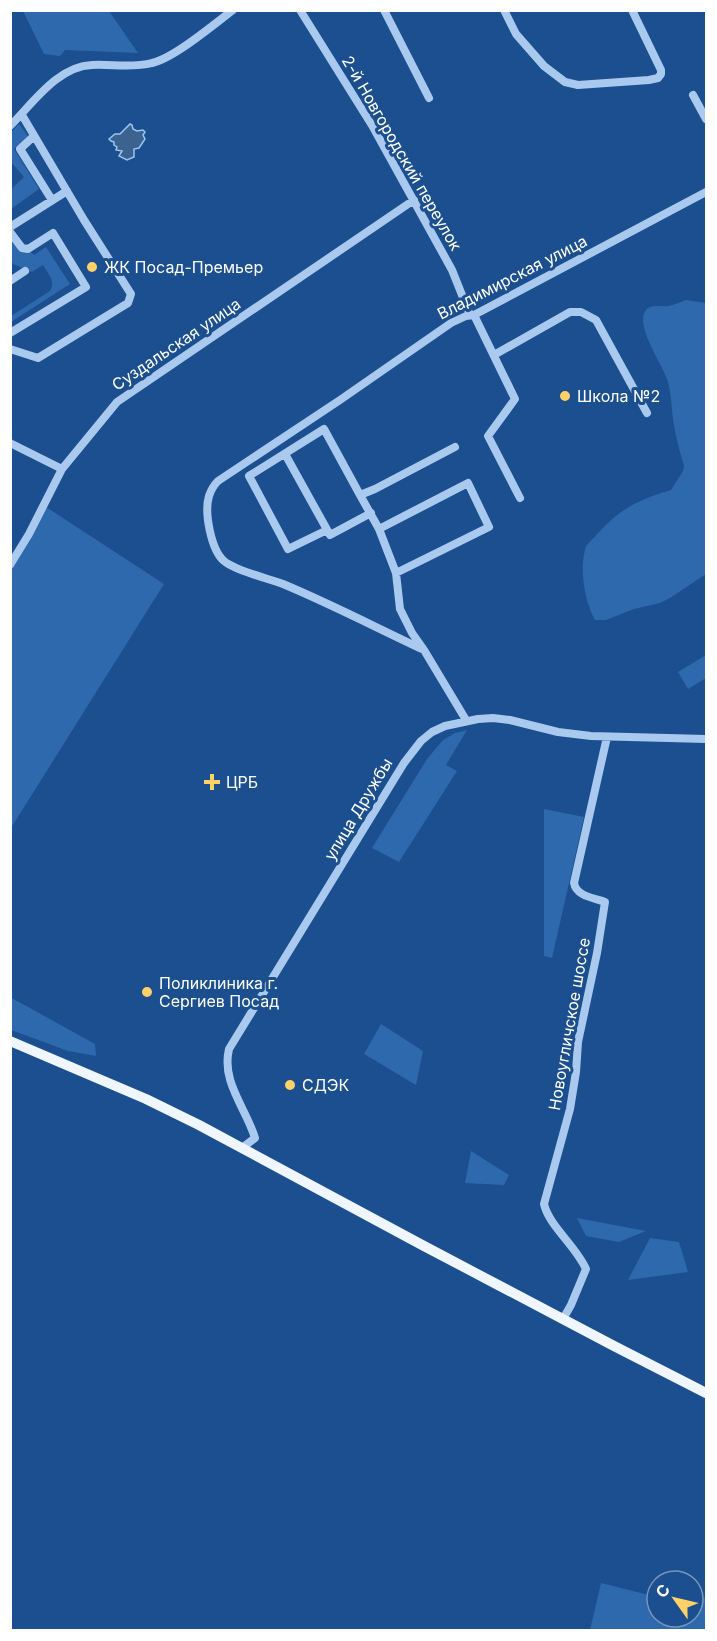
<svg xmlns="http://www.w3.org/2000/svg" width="717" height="1641" viewBox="0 0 717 1641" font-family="Inter,sans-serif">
  <rect width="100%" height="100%" fill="#1b4f8f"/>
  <!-- green -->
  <path fill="#2e69ad" d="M 23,11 L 109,11 L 138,53 L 65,50 L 60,56 L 44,54 Z
    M 19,124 L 28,136 L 14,149 L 39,189 L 11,209 L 11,189 L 24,177 L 11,162 L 11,132 Z
    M 10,232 L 34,255 L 46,247 L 70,284 L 11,322 L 11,316 L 50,291 C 56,281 48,274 43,265 L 32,272 L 13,264 L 11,261 L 12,247 L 11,246 Z
    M 686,300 L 706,303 L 706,574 L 670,598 L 660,603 L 634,609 L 606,620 L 595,620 C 584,600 579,568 586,546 C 597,535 607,522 620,513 C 634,502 654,495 671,490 L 683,471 L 684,466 C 680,452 676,439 674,425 C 671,410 672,394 667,379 C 662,364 634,324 646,310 C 651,304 661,307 668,306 C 674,305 680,302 686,300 Z
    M 43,505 L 164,584 L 11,828 L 10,565 Z
    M 706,655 L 706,678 L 688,689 L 678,672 Z
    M 467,730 L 446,765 L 457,771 L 399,862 L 372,848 L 427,759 L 443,740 L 455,733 Z
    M 544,809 L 584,817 L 552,958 L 544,956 Z
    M 10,997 L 95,1044 L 96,1056 L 68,1051 L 11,1030 Z
    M 381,1024 L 423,1051 L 416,1085 L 364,1054 Z
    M 471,1151 L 509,1175 L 504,1185 L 465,1183 Z
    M 577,1218 L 646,1231 L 619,1242 L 586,1236 Z
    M 650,1238 L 679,1242 L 688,1272 L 628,1280 Z
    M 601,1583 L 657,1597 L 657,1617 L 693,1617 L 693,1595 L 706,1598 L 706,1630 L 590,1630 Z"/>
  <!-- water -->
  <path fill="#3c6290" stroke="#9cc4f0" stroke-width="1.5" d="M 130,124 L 132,125 L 133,129 L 137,131 L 143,130 L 145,132 L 143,135 L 145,139 L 139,148 L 134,149 L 134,157 L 127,160 L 119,156 L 122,151 L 116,150 L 117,147 L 114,145 L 114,142 L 111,141 L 109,139 L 115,134 L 120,134 Z"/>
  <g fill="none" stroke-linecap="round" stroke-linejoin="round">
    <!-- minor -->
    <path stroke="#a9c9ee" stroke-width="8" d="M 300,10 L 373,127 L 452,270 L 470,315
      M 384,10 L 429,98
      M 504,10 L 516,34 L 544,66 L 565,82 L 578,85 L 649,80 L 658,78 L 661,74 L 661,70 L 632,10
      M 693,95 L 706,119
      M 10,126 C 33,103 58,66 92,65 C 112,64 133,68 152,63 C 174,58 213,25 233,10
      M 34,136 L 20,149 L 52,200
      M 10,227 L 67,191
      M 10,232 L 22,248 L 28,249 L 53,233 L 86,287 L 10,333
      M 10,281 L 25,271
      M 474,315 L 515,399 L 488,436 L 520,498
      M 10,349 L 38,358 L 128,303 L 131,294 L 84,220 L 22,115
      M 494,355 L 570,312 L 581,312 L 596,320 L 647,413
      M 10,443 L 62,469
      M 455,447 L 375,489 L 360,495 L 379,529 L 396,573 L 400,609 L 412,633 L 424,650 L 466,720
      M 285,454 L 330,535 L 371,513
      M 379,529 L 468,483 L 489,527 L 396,573
      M 327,530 L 288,549 L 249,476 L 324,429 L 360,495
      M 10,565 L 29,534 L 62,469 L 117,402 L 414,200
      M 424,650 C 377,628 331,604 283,584 C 267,578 236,571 224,561 C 211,550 204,512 209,496 C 211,490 214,485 218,481 L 340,400 L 451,323 L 466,316 L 474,315 L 706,192
      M 242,1148 L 255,1138 C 246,1108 221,1082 229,1049 L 404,763 L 421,741 L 432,732 L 445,726 L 478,719 L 493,718 L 510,720 L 558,732 L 591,736 L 706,739
      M 563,1319 L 571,1305 L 586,1269 C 576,1246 549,1226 544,1204 L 570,1109 L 576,1072 L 578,1042 L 597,953 L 605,902 C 594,898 576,896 574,883 L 607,737"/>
    <!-- major -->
    <path stroke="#f0f6ff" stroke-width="10" d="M 10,1041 L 146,1099 L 199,1125 L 424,1246 L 614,1346 L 706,1393"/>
  </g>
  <!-- markers -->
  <g fill="#ffd166" stroke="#1b4f8f" stroke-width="2">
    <circle cx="92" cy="267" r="6"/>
    <circle cx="565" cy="396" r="6"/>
    <path d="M209 773h6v6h6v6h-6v6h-6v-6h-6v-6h6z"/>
    <circle cx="147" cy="992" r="6"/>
    <circle cx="290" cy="1085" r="6"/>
  </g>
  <g text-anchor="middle" stroke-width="6" stroke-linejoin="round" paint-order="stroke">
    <!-- street labels -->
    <g font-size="16" fill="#fff" stroke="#1b4f8f">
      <text transform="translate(402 153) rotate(60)" y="6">2-й Новгородский переулок</text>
      <text transform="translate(512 277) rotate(-27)" y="6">Владимирская улица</text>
      <text transform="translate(176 344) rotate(-34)" y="6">Суздальская улица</text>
      <text transform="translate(358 809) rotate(-59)" y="6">улица Дружбы</text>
      <text transform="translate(569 1024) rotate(-80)" y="6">Новоугличское шоссе</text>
    </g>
    <!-- poi labels -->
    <g font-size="16" fill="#fff" stroke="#1b4f8f" text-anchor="start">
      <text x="104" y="273">ЖК Посад-Премьер</text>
      <text x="577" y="402">Школа №2</text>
      <text x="226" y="788">ЦРБ</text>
      <text x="159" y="989">Поликлиника г.<tspan x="159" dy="18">Сергиев Посад</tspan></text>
      <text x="302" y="1091">СДЭК</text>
    </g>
  </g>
  <!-- border -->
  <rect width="717" height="1641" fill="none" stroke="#ffffff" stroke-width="24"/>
  <!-- north arrow -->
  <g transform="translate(675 1599) rotate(304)"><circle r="28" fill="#1b4f8f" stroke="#7695bc" stroke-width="1.5"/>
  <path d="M0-4.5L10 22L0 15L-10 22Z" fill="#ffd166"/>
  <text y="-9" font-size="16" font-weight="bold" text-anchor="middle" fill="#ffffff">С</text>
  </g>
</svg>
